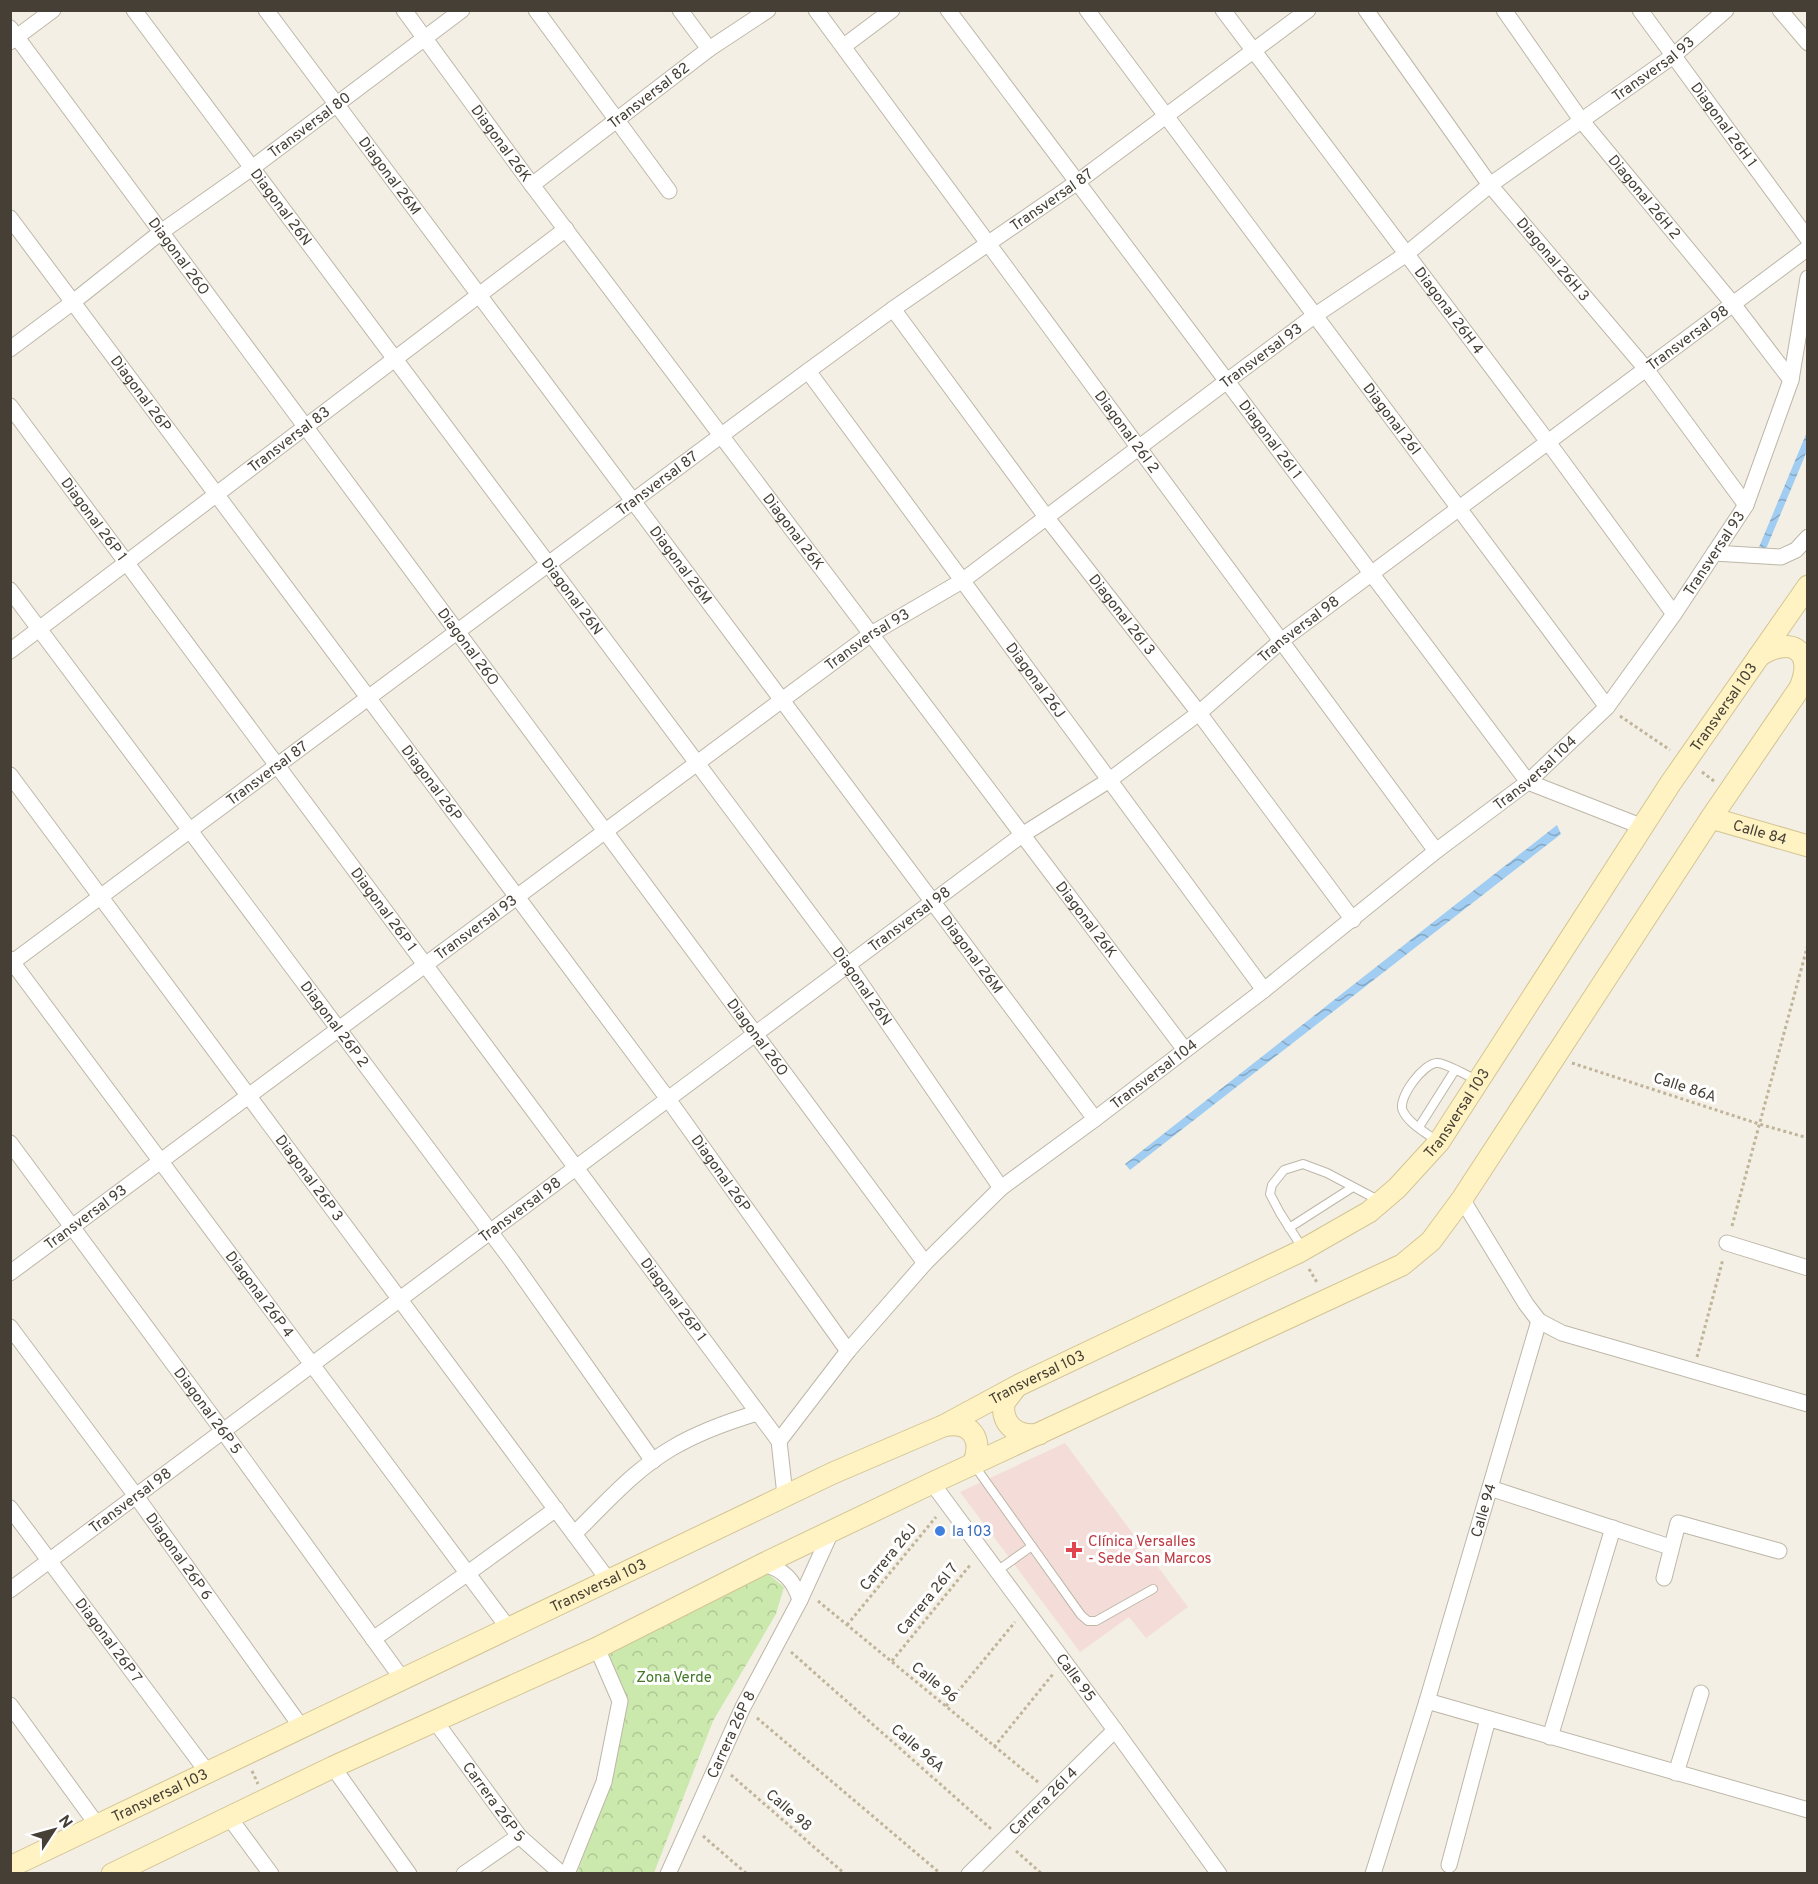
<svg xmlns="http://www.w3.org/2000/svg" width="1818" height="1884" viewBox="0 0 1818 1884" font-family="Overpass,sans-serif">
  <defs>
    <pattern id="forest-crowns" width="20" height="18" patternUnits="userSpaceOnUse" patternTransform="scale(1.5)"><rect width="20" height="18" fill="#cbe8ad"/><path d="M2 6a3 3 0 1 1 6 0M12 15a3 3 0 1 1 6 0" fill="none" stroke="#b0c895"/></pattern>
    <pattern id="water-waves" width="16" height="10" patternUnits="userSpaceOnUse" patternTransform="scale(1.5)"><rect width="16" height="10" fill="#a0cdf1"/><path d="M0 5q4-4 8 0t8 0" fill="none" stroke="#84a8c4"/></pattern>
  </defs>
  <rect width="100%" height="100%" fill="#f3efe5"/>
  <!-- medical -->
  <path fill="#f4ddd8" d="M 1065,1443 L 1188,1607 L 1146,1638 L 1129,1617 L 1080,1652 L 960,1492 Z"/>
  <!-- forest -->
  <path fill="url(#forest-crowns)" d="M 762,1569 L 784,1587 L 776,1614 L 713,1721 L 654,1873 L 577,1874 L 609,1781 L 623,1701 L 601,1650 Z"/>
  <!-- water -->
  <path fill="url(#water-waves)" d="M 1807,432 L 1807,451 L 1766,549 L 1759,547 Z
    M 1557,825 L 1561,834 L 1130,1170 L 1125,1164 Z"/>
  <g fill="none" stroke-linecap="round" stroke-linejoin="round">
    <defs>
      <path id="lane" d="M 1419,1127 L 1455,1070
        M 1438,1142 C 1427,1133 1409,1124 1403,1111 C 1396,1099 1425,1061 1438,1063 C 1448,1064 1467,1076 1477,1080
        M 1289,1228 L 1353,1187
        M 1303,1249 L 1280,1213 L 1270,1194 L 1272,1185 L 1284,1170 L 1303,1164 L 1327,1173 L 1380,1201
        M 974,1465 L 1081,1615 L 1088,1621 L 1096,1621 L 1153,1589
        M 997,1571 L 1032,1546"/>
      <g id="street">
        <path id="s1" d="M 134,10 L 848,965 L 1001,1188"/>
        <path id="s2" d="M 266,10 L 1095,1119"/>
        <path id="s3" d="M 404,10 L 532,185 L 1185,1050"/>
        <path d="M 536,10 L 669,191"/>
        <path d="M 680,10 L 709,49"/>
        <path id="s4" d="M 816,10 L 1436,851"/>
        <path id="s5" d="M 948,10 L 1528,782 L 1643,827"/>
        <path id="s6" d="M 1087,10 C 1259,244 1435,474 1607,707"/>
        <path id="s7" d="M 1223,10 L 1548,442 L 1674,614"/>
        <path id="s8" d="M 1366,10 L 1490,185 L 1646,369 L 1746,505"/>
        <path id="s9" d="M 1504,10 L 1581,120 L 1733,304 L 1791,380"/>
        <path id="s10" d="M 1640,10 L 1808,239"/>
        <path d="M 1780,10 L 1808,43"/>
        <path id="s11" d="M 10,28 L 925,1263"/>
        <path d="M 10,42 L 53,10"/>
        <path d="M 844,46 L 892,10"/>
        <path id="s12" d="M 532,185 L 709,49 L 768,10"/>
        <path id="s13" d="M 10,218 L 668,1099 L 848,1351"/>
        <path id="s14" d="M 893,309 L 1047,518 L 1199,713 L 1353,920"/>
        <path id="s15" d="M 10,349 L 73,302 L 161,232 L 252,168 L 462,10"/>
        <path id="s16" d="M 808,371 L 1264,990"/>
        <path id="s17" d="M 10,406 L 779,1441"/>
        <path d="M 1714,553 L 1781,557 L 1796,550 L 1808,537"/>
        <path id="s18" d="M 10,590 L 512,1261 L 653,1461"/>
        <path id="s19" d="M 10,651 L 566,229"/>
        <path id="s20" d="M 10,775 L 609,1581"/>
        <path id="s21" d="M 10,959 L 509,1629"/>
        <path id="s22" d="M 10,964 L 808,371 L 893,309 L 1076,183 L 1308,10"/>
        <path id="s23" d="M 10,1143 L 223,1431 L 403,1680"/>
        <path d="M 1462,1199 L 1526,1304 L 1539,1321 L 1562,1333 L 1808,1404"/>
        <path d="M 1727,1243 L 1808,1268"/>
        <path id="s24" d="M 10,1273 L 871,634 L 962,581 L 1227,381 L 1314,316 L 1405,255 L 1490,185 L 1673,56 L 1726,10"/>
        <path id="s25" d="M 10,1327 L 136,1496 L 302,1728"/>
        <path id="s26" d="M 932,1483 L 1115,1730 L 1219,1874"/>
        <path d="M 1490,1488 L 1670,1547"/>
        <path id="s27" d="M 785,1495 L 779,1441 L 848,1351 L 925,1263 L 1001,1188 L 1095,1119 L 1264,990 L 1436,851 L 1528,782 L 1607,707 L 1674,614 L 1746,505 L 1791,380 L 1808,278"/>
        <path id="s28" d="M 10,1508 L 208,1773"/>
        <path d="M 574,1534 C 605,1504 634,1470 672,1448 C 699,1432 727,1422 757,1413"/>
        <path d="M 763,1564 C 783,1569 794,1580 800,1600"/>
        <path d="M 1664,1578 L 1678,1523 L 1779,1551"/>
        <path id="s29" d="M 10,1590 L 1022,835 L 1111,779 L 1199,713 L 1281,641 L 1808,248"/>
        <path d="M 373,1639 L 468,1573 L 556,1509"/>
        <path d="M 1427,1701 L 1808,1810"/>
        <path d="M 10,1705 L 98,1826"/>
        <path id="s30" d="M 435,1721 L 519,1836 L 562,1874"/>
        <path d="M 1550,1737 L 1613,1528"/>
        <path d="M 333,1767 L 409,1874"/>
        <path d="M 1676,1773 L 1701,1693"/>
        <path d="M 229,1817 L 271,1874"/>
        <path d="M 1449,1865 L 1488,1719"/>
        <path d="M 464,1874 L 519,1836"/>
        <path d="M 567,1874 L 604,1782 L 620,1701 L 597,1648"/>
        <path id="s31" d="M 668,1874 L 743,1707 L 800,1600 L 832,1530"/>
        <path id="s32" d="M 969,1874 L 1115,1730"/>
        <path id="s33" d="M 1373,1874 L 1427,1701 L 1539,1321"/>
      </g>
      <g id="secondary">
        <path d="M 1759,656 C 1789,636 1815,649 1801,685"/>
        <path id="s34" d="M 1711,818 L 1808,846"/>
        <path d="M 1016,1387 L 1004,1403 C 1001,1425 1018,1438 1039,1434"/>
        <path d="M 943,1426 C 971,1420 984,1439 973,1464"/>
        <path id="s35" d="M 10,1867 L 833,1473 L 943,1426 L 1019,1385 L 1299,1252 L 1369,1212 L 1397,1188 L 1439,1142 L 1670,784 L 1808,586"/>
        <path d="M 112,1874 L 333,1767 L 597,1648 L 763,1564 L 932,1483 L 1402,1265 L 1431,1241 L 1462,1199 L 1711,818 L 1808,676"/>
      </g>
    </defs>
    <!-- lane casing -->
    <use href="#lane" stroke="#beb7a8" stroke-width="10"/>
    <!-- street casing -->
    <use href="#street" stroke="#beb7a8" stroke-width="17"/>
    <!-- secondary casing -->
    <use href="#secondary" stroke="#d4c594" stroke-width="23"/>
    <!-- path -->
    <path stroke="#c0b499" stroke-width="3" stroke-dasharray="3 3" stroke-linecap="butt" d="M 1620,716 L 1670,750
      M 1702,772 L 1714,781
      M 1572,1063 L 1759,1124 L 1808,1138
      M 1732,1226 L 1808,944
      M 1309,1269 L 1318,1284
      M 1697,1357 L 1723,1259
      M 818,1601 L 1038,1782
      M 847,1625 L 936,1517
      M 791,1652 L 991,1829
      M 892,1661 L 971,1564
      M 946,1706 L 1015,1622
      M 757,1718 L 941,1874
      M 994,1747 L 1053,1674
      M 252,1771 L 258,1784
      M 731,1775 L 845,1874
      M 703,1836 L 747,1874
      M 1016,1851 L 1042,1874"/>
    <!-- lane -->
    <use href="#lane" stroke="#fff" stroke-width="8"/>
    <!-- street -->
    <use href="#street" stroke="#fff" stroke-width="15"/>
    <!-- secondary -->
    <use href="#secondary" stroke="#fff3c3" stroke-width="21"/>
  </g>
  <!-- markers -->
  <circle fill="#3f7fe0" stroke="#fff" stroke-width="2" cx="940" cy="1531" r="6"/>
  <path fill="#e0444e" stroke="#fff" stroke-width="2" d="M1071 1541h6v6h6v6h-6v6h-6v-6h-6v-6h6z"/>
  <g text-anchor="middle" stroke-width="6" stroke-linejoin="round" paint-order="stroke">
    <!-- street labels -->
    <g font-size="15" fill="#453f35" stroke="#fff">
      <text dy="5" stroke="none"><textPath href="#s24" startOffset="2038">Transversal 93</textPath></text>
      <text dy="5" stroke="none"><textPath href="#s12" startOffset="147">Transversal 82</textPath></text>
      <text dy="5" stroke="none"><textPath href="#s10" startOffset="142">Diagonal 26H 1</textPath></text>
      <text dy="5" stroke="none"><textPath href="#s15" startOffset="374">Transversal 80</textPath></text>
      <text dy="5" stroke="none"><textPath href="#s3" startOffset="165">Diagonal 26K</textPath></text>
      <text dy="5" stroke="none"><textPath href="#s2" startOffset="207">Diagonal 26M</textPath></text>
      <text dy="5" stroke="none"><textPath href="#s9" startOffset="234">Diagonal 26H 2</textPath></text>
      <text dy="5" stroke="none"><textPath href="#s22" startOffset="1292">Transversal 87</textPath></text>
      <text dy="5" stroke="none"><textPath href="#s1" startOffset="246">Diagonal 26N</textPath></text>
      <text dy="5" stroke="none"><textPath href="#s11" startOffset="284">Diagonal 26O</textPath></text>
      <text dy="5" stroke="none"><textPath href="#s8" startOffset="312">Diagonal 26H 3</textPath></text>
      <text dy="5" stroke="none"><textPath href="#s7" startOffset="376">Diagonal 26H 4</textPath></text>
      <text dy="5" stroke="none"><textPath href="#s29" startOffset="2094">Transversal 98</textPath></text>
      <text dy="5" stroke="none"><textPath href="#s24" startOffset="1552">Transversal 93</textPath></text>
      <text dy="5" stroke="none"><textPath href="#s13" startOffset="219">Diagonal 26P</textPath></text>
      <text dy="5" stroke="none"><textPath href="#s6" startOffset="510">Diagonal 26I</textPath></text>
      <text dy="5" stroke="none"><textPath href="#s4" startOffset="524">Diagonal 26I 2</textPath></text>
      <text dy="5" stroke="none"><textPath href="#s5" startOffset="537">Diagonal 26I 1</textPath></text>
      <text dy="5" stroke="none"><textPath href="#s19" startOffset="350">Transversal 83</textPath></text>
      <text dy="5" stroke="none"><textPath href="#s22" startOffset="806">Transversal 87</textPath></text>
      <text dy="5" stroke="none"><textPath href="#s17" startOffset="141">Diagonal 26P 1</textPath></text>
      <text dy="5" stroke="none"><textPath href="#s3" startOffset="651">Diagonal 26K</textPath></text>
      <text dy="5" stroke="none"><textPath href="#s27" startOffset="1353">Transversal 93</textPath></text>
      <text dy="5" stroke="none"><textPath href="#s2" startOffset="693">Diagonal 26M</textPath></text>
      <text dy="5" stroke="none"><textPath href="#s1" startOffset="732">Diagonal 26N</textPath></text>
      <text dy="5" stroke="none"><textPath href="#s14" startOffset="382">Diagonal 26I 3</textPath></text>
      <text dy="5" stroke="none"><textPath href="#s29" startOffset="1608">Transversal 98</textPath></text>
      <text dy="5" stroke="none"><textPath href="#s24" startOffset="1066">Transversal 93</textPath></text>
      <text dy="5" stroke="none"><textPath href="#s11" startOffset="770">Diagonal 26O</textPath></text>
      <text dy="5" stroke="none"><textPath href="#s16" startOffset="384">Diagonal 26J</textPath></text>
      <text dy="5" stroke="none"><textPath href="#s35" startOffset="2128">Transversal 103</textPath></text>
      <text dy="5" stroke="none"><textPath href="#s27" startOffset="1068">Transversal 104</textPath></text>
      <text dy="5" stroke="none"><textPath href="#s22" startOffset="320">Transversal 87</textPath></text>
      <text dy="5" stroke="none"><textPath href="#s13" startOffset="705">Diagonal 26P</textPath></text>
      <text dy="5" stroke="none"><textPath href="#s34" startOffset="51">Calle 84</textPath></text>
      <text dy="5" stroke="none"><textPath href="#s17" startOffset="627">Diagonal 26P 1</textPath></text>
      <text dy="5" stroke="none"><textPath href="#s29" startOffset="1122">Transversal 98</textPath></text>
      <text dy="5" stroke="none"><textPath href="#s3" startOffset="1137">Diagonal 26K</textPath></text>
      <text dy="5" stroke="none"><textPath href="#s24" startOffset="580">Transversal 93</textPath></text>
      <text dy="5" stroke="none"><textPath href="#s2" startOffset="1179">Diagonal 26M</textPath></text>
      <text dy="5" stroke="none"><textPath href="#s1" startOffset="1218">Diagonal 26N</textPath></text>
      <text dy="5" stroke="none"><textPath href="#s18" startOffset="542">Diagonal 26P 2</textPath></text>
      <text dy="5" stroke="none"><textPath href="#s11" startOffset="1256">Diagonal 26O</textPath></text>
      <text dy="5" stroke="none"><textPath href="#s27" startOffset="582">Transversal 104</textPath></text>
      <text transform="translate(1685 1087) rotate(18)" y="5">Calle 86A</text>
      <text dy="5" stroke="none"><textPath href="#s35" startOffset="1642">Transversal 103</textPath></text>
      <text dy="5" stroke="none"><textPath href="#s13" startOffset="1191">Diagonal 26P</textPath></text>
      <text dy="5" stroke="none"><textPath href="#s20" startOffset="502">Diagonal 26P 3</textPath></text>
      <text dy="5" stroke="none"><textPath href="#s29" startOffset="636">Transversal 98</textPath></text>
      <text dy="5" stroke="none"><textPath href="#s24" startOffset="94">Transversal 93</textPath></text>
      <text dy="5" stroke="none"><textPath href="#s21" startOffset="418">Diagonal 26P 4</textPath></text>
      <text dy="5" stroke="none"><textPath href="#s17" startOffset="1113">Diagonal 26P 1</textPath></text>
      <text dy="5" stroke="none"><textPath href="#s35" startOffset="1138">Transversal 103</textPath></text>
      <text dy="5" stroke="none"><textPath href="#s23" startOffset="333">Diagonal 26P 5</textPath></text>
      <text dy="5" stroke="none"><textPath href="#s29" startOffset="150">Transversal 98</textPath></text>
      <text dy="5" stroke="none"><textPath href="#s33" startOffset="380">Calle 94</textPath></text>
      <text dy="5" stroke="none"><textPath href="#s25" startOffset="285">Diagonal 26P 6</textPath></text>
      <text transform="translate(888 1557) rotate(-51)" y="5">Carrera 26J</text>
      <text dy="5" stroke="none"><textPath href="#s35" startOffset="652">Transversal 103</textPath></text>
      <text transform="translate(927 1599) rotate(-51)" y="5">Carrera 26I 7</text>
      <text dy="5" stroke="none"><textPath href="#s28" startOffset="165">Diagonal 26P 7</textPath></text>
      <text dy="5" stroke="none"><textPath href="#s26" startOffset="242">Calle 95</textPath></text>
      <text transform="translate(935 1682) rotate(39)" y="5">Calle 96</text>
      <text dy="5" stroke="none"><textPath href="#s31" startOffset="153">Carrera 26P 8</textPath></text>
      <text transform="translate(918 1748) rotate(41)" y="5">Calle 96A</text>
      <text dy="5" stroke="none"><textPath href="#s35" startOffset="166">Transversal 103</textPath></text>
      <text dy="5" stroke="none"><textPath href="#s30" startOffset="100">Carrera 26P 5</textPath></text>
      <text dy="5" stroke="none"><textPath href="#s32" startOffset="104">Carrera 26I 4</textPath></text>
      <text transform="translate(789 1810) rotate(41)" y="5">Calle 98</text>
    </g>
    <!-- shop labels -->
    <g font-size="15" fill="#366cbe" stroke="#fff" text-anchor="start">
      <text x="952" y="1536">la 103</text>
    </g>
    <!-- health labels -->
    <g font-size="15" fill="#be3a42" stroke="#fff" text-anchor="start">
      <text x="1088" y="1546">Clínica Versalles<tspan x="1088" dy="17">- Sede San Marcos</tspan></text>
    </g>
    <!-- park labels -->
    <g font-size="15" fill="#437827" stroke="#fff">
      <text x="674" y="1682">Zona Verde</text>
    </g>
  </g>
  <!-- border -->
  <rect width="1818" height="1884" fill="none" stroke="#453f35" stroke-width="24"/>
  <!-- north arrow -->
  <g transform="translate(54 1830) rotate(54)" stroke="#ffffff" stroke-width="4.5" paint-order="stroke">
  <path d="M0-4.5L10 22L0 15L-10 22Z" fill="#453f35"/>
  <text y="-9" font-size="16" font-weight="bold" text-anchor="middle" fill="#453f35">N</text>
  </g>
</svg>
